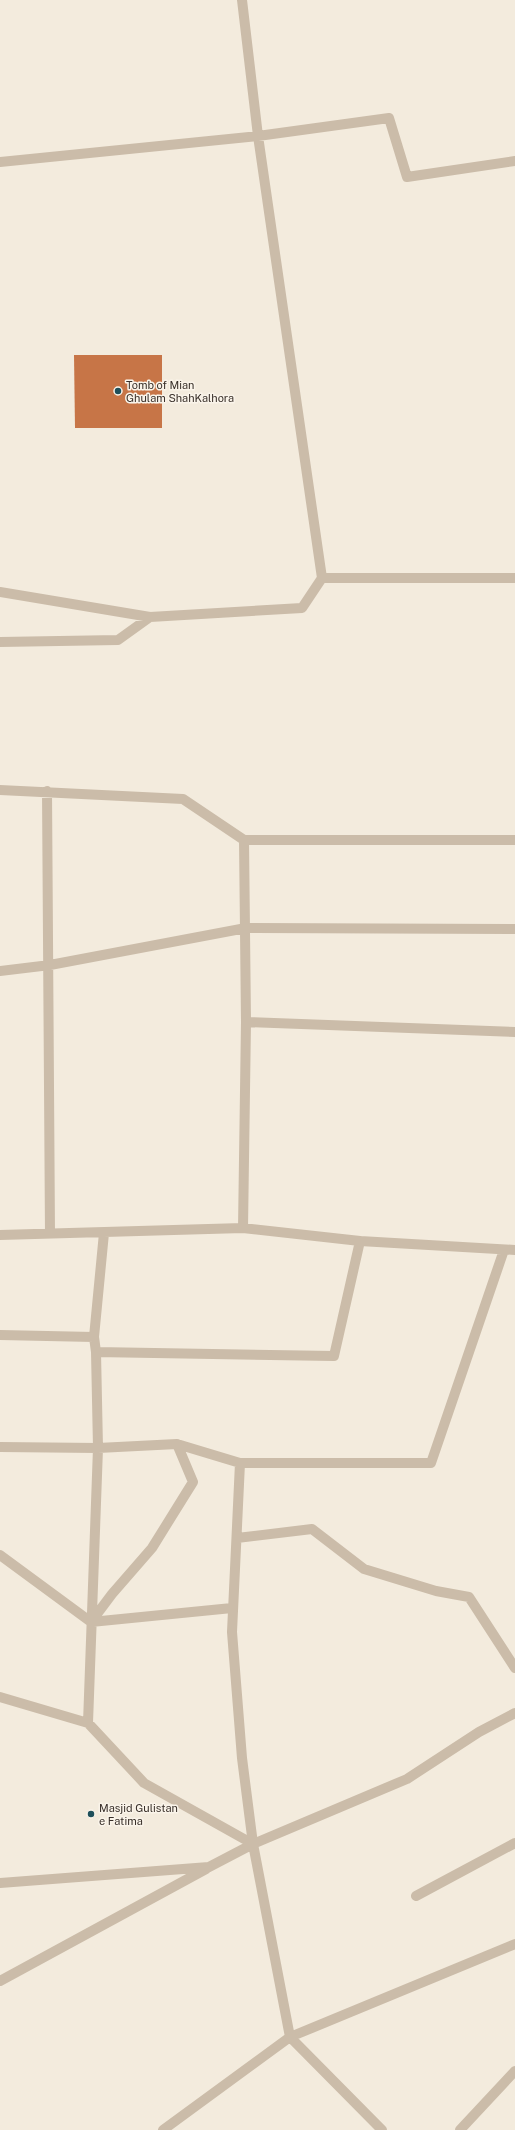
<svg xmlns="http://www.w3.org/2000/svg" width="515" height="2130" viewBox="0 0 515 2130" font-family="'Public Sans',sans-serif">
  <rect width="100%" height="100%" fill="#f3ebdd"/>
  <!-- building -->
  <path fill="#c77547" d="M 74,355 L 162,355 L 162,428 L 75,428 Z"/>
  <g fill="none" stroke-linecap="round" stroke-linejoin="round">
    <!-- minor -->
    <path stroke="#cbbca9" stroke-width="10" d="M 242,0 L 258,136 L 322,578
      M 0,162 L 258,136 L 389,118 L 407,177 L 515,161
      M 0,592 L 150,617
      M 0,642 L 118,640 L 150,617 L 302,608 L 322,578 L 515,578
      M 0,790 L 183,799 L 244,840
      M 47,791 L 50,1234
      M 0,971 L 50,965 L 246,928 L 515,929
      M 246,1022 L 515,1032
      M 243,1228 L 246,1022 L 244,840 L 515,840
      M 0,1235 L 243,1228 L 360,1241 L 515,1250
      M 0,1335 L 94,1337
      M 96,1352 L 334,1356 L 360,1241
      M 0,1447 L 98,1448 L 177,1444 L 240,1463 L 431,1463 L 504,1250
      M 237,1538 L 312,1529 L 364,1569 L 436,1591 L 469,1597 L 515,1668
      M 0,1555 L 91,1622 L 232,1608
      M 91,1622 L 112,1594 L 152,1548 L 193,1482 L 177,1444
      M 0,1697 L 88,1723 L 144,1783 L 253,1844
      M 88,1723 L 98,1448 L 96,1352 L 94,1337 L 104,1233
      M 0,1883 L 209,1867 L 253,1844 L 407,1779 L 479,1732 L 515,1713
      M 416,1896 L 515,1843
      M 0,1981 L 206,1869
      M 163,2130 L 290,2037 L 253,1844 L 242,1758 L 232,1632 L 240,1463
      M 382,2130 L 290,2037 L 515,1944
      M 460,2130 L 515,2071"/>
  </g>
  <!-- markers -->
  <g fill="#1e4f5a" stroke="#faf4ea" stroke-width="1.5">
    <circle cx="118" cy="391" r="4"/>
    <circle cx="91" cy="1814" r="4"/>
  </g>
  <g text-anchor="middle" stroke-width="3" stroke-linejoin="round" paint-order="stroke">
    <!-- poi labels -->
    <g font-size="11" fill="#382f29" stroke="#faf4ea" text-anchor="start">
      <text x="126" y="389">Tomb of Mian<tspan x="126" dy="13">Ghulam ShahKalhora</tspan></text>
      <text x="99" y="1812">Masjid Gulistan<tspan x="99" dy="13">e Fatima</tspan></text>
    </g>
  </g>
</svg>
